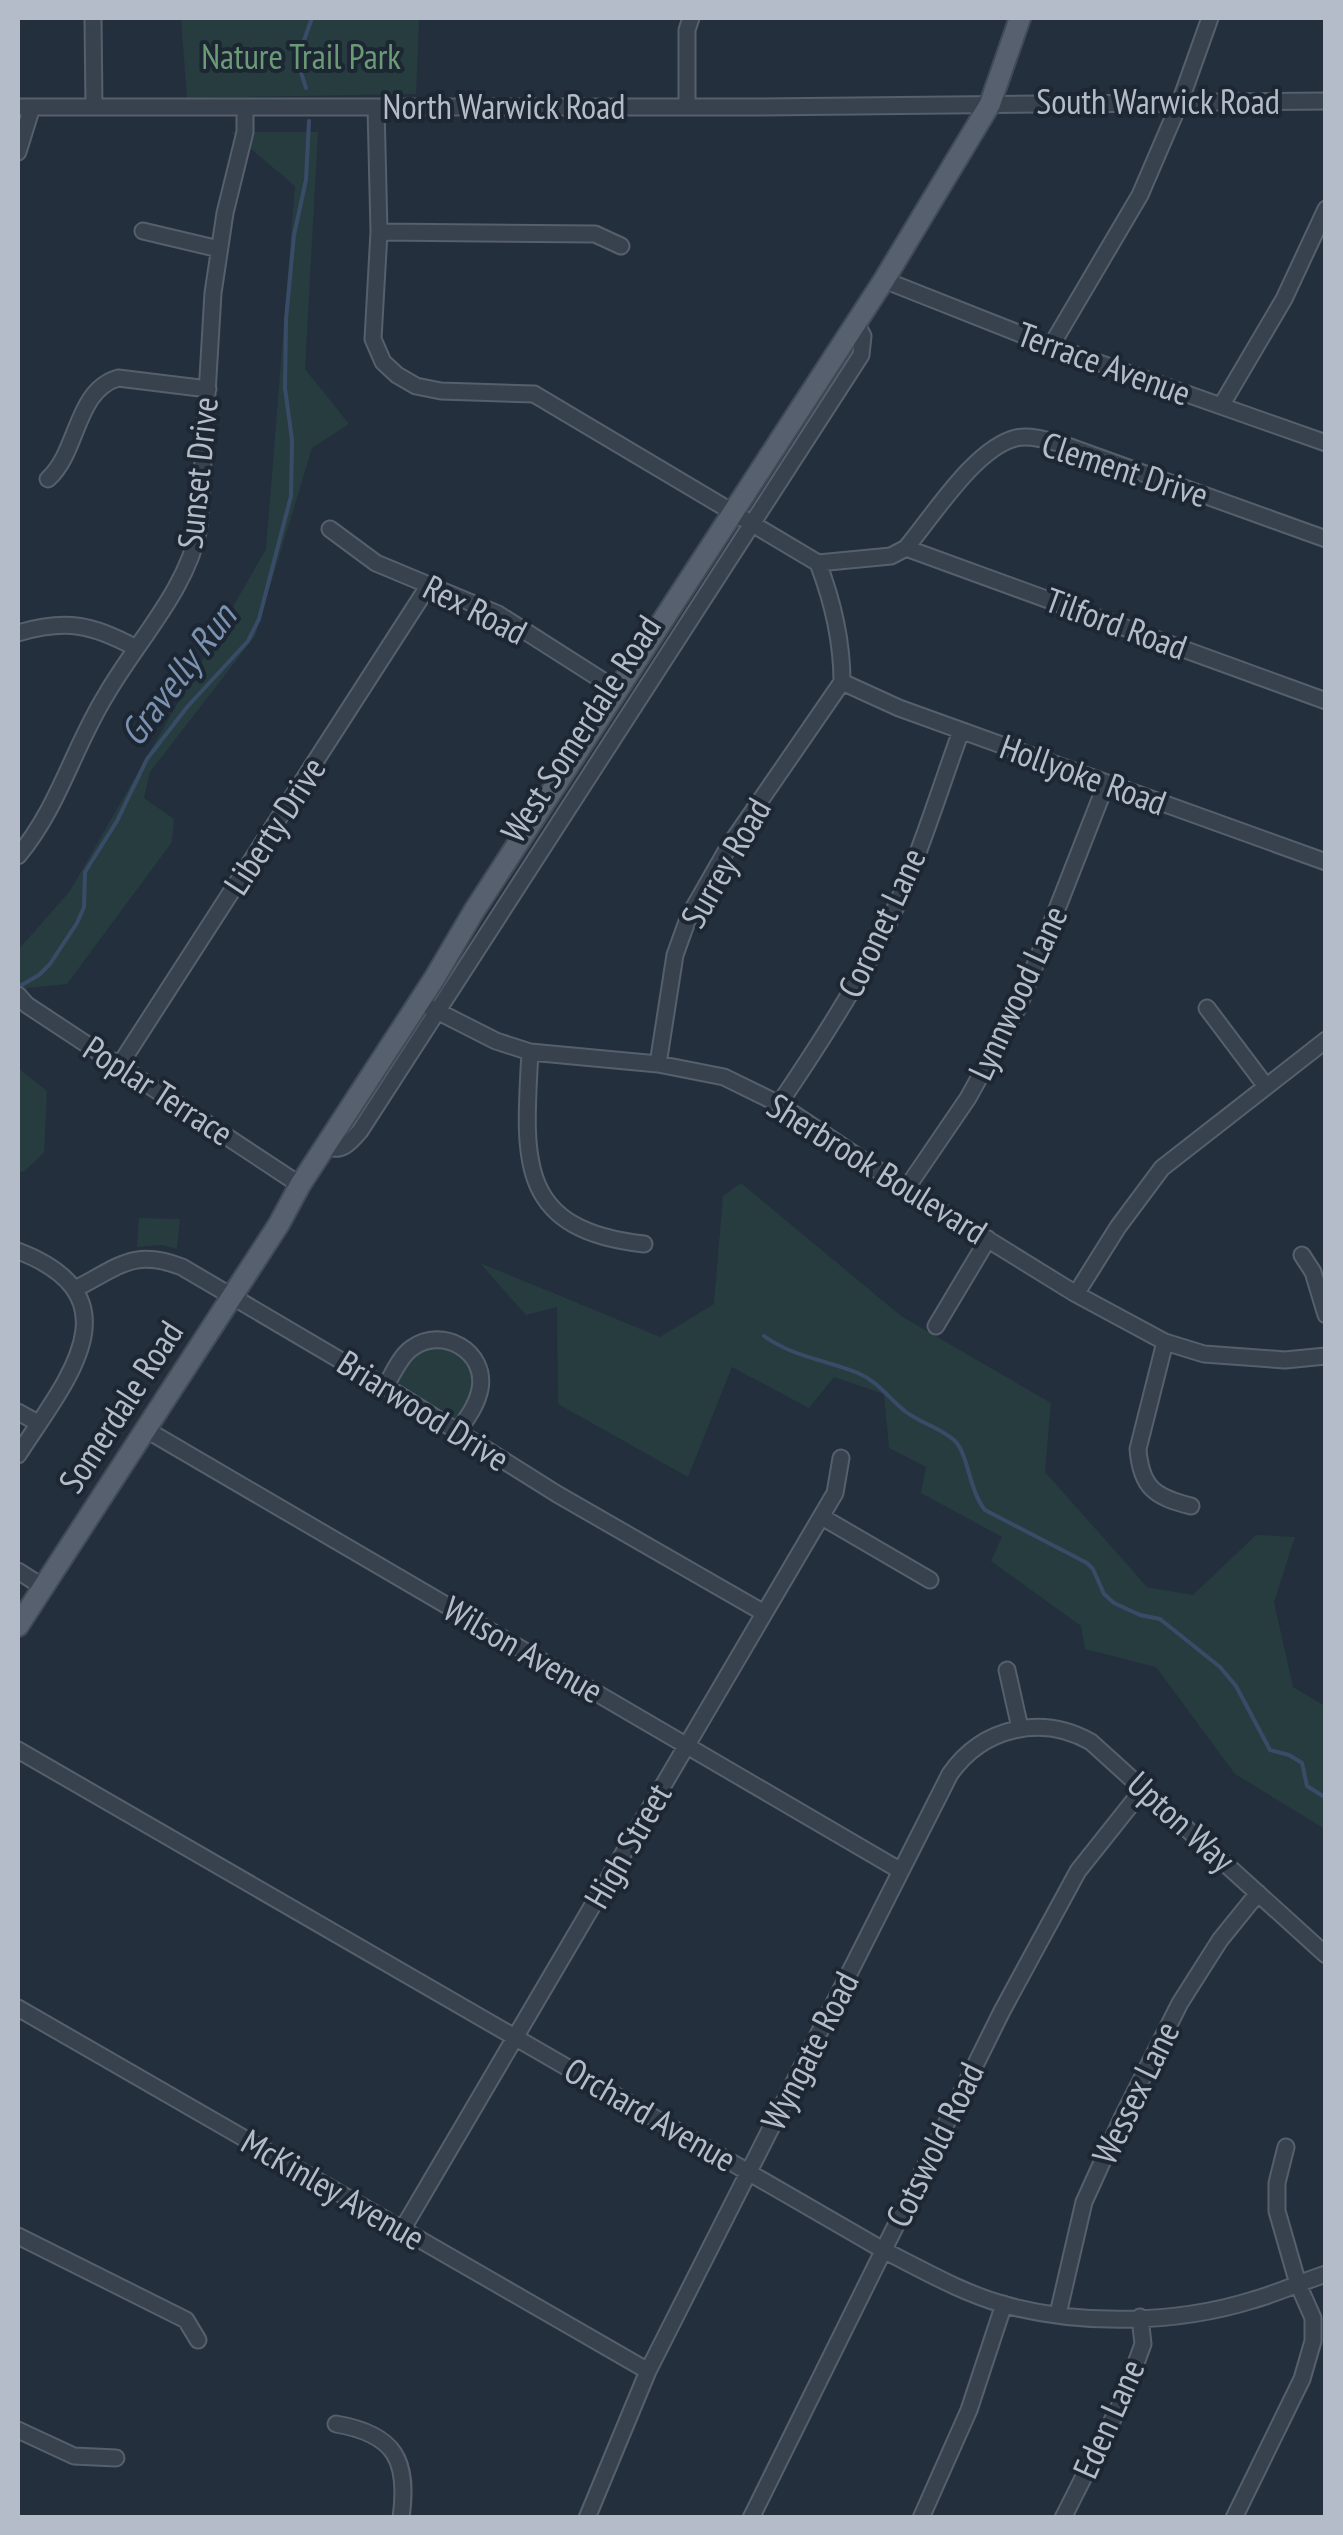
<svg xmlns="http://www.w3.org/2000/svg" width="1343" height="2535" viewBox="0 0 1343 2535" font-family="'PT Sans Narrow',sans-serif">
  <rect width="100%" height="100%" fill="#242f3e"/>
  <!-- green -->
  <path fill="#263c3f" d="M 181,18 L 419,18 L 416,94 L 187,98 Z
    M 231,132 L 318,132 L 305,369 L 349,424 L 312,448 L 255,636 L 150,772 L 144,798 L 174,819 L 172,842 L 67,984 L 27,988 L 18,995 L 18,950 L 70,891 L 266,549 L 295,186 Z
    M 18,1068 L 47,1091 L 44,1153 L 23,1172 L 18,1170 Z
    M 741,1183 L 901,1316 L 1051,1403 L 1045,1472 L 1147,1587 L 1193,1595 L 1256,1535 L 1295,1537 L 1274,1602 L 1293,1687 L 1325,1706 L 1325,1829 L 1235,1774 L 1156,1667 L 1085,1649 L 1081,1626 L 991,1561 L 1002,1537 L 921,1493 L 926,1467 L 889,1448 L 884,1394 L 834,1377 L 809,1408 L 732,1367 L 688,1477 L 558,1404 L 557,1307 L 526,1315 L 480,1263 L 660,1337 L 714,1304 L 723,1196 Z
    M 139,1218 L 180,1219 L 177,1249 L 162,1245 L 137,1247 Z
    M 449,1340 L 479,1372 L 458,1431 L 385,1387 L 403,1358 Z"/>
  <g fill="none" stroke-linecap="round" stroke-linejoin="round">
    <!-- stream -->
    <path stroke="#394c67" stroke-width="4" d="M 306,88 L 297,60 L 312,18
      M 18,987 L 39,975 L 50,964 L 77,923 L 84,907 L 85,872 L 117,821 L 147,759 L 188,706 L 248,641 L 259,619 L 291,496 L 292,440 L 285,388 L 286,320 L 294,235 L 306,180 L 309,121
      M 764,1336 C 793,1357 826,1360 858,1373 C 879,1382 889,1399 906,1412 C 921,1423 940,1428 954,1440 C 968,1452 969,1491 985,1510 L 1087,1563 L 1093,1569 L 1104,1594 L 1114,1603 L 1140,1615 L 1160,1619 L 1220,1667 L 1236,1686 L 1270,1750 L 1289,1755 L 1302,1763 L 1307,1786 L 1326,1798"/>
    <defs>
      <path id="minor" d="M 93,18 L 94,107
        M 687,106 L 687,30 L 691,18
        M 18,107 L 759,107 L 1326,101
        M 376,107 L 379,232 L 373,339 L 383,362 L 397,375 L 416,386 L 441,391 L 534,394 L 818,563 C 833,602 842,641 842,682
        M 18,152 L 32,107
        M 143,231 L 219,249
        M 379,232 L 595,234 L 621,246
        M 884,280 L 1051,346 L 1326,443
        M 1051,346 L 1140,195 L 1180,102 L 1210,18
        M 1221,406 L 1284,299 L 1326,209
        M 48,479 C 79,451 75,391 118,378 L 208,389
        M 330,529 L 376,563 L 498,614 L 619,691
        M 906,548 L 1326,701
        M 818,563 L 891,556 L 906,548 C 933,516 975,448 1016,438 C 1031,435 1047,440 1062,444 L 1326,539
        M 18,633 C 66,619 92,624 136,648
        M 842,682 L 899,708 L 1326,862
        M 18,856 C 59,807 73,748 106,695 C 137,641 187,590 199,528 L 213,293 L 225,213 L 245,132 L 245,107
        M 18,995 L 27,1005 L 300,1185
        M 431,1008 L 496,1041 L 530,1052 L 658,1064 L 724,1077 L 779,1104 L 906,1189 L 1076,1294 L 1165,1342 L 1204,1354 L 1285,1360 L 1326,1356
        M 1207,1008 L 1265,1085
        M 530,1052 C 524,1159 516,1230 644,1244
        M 658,1064 L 675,955 L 689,916 L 729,846 L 842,682
        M 119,1066 L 429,585
        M 779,1104 C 815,1051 850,997 880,940 C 914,874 936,800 961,731
        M 325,1146 C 341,1153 350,1143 360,1131 L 861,355 L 863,336 L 856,323
        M 906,1189 L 968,1098 L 1019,1006 L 1106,784
        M 18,1251 C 141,1298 64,1383 18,1455
        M 1302,1255 L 1313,1272 L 1326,1315
        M 75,1289 C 119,1267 133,1248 182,1267 L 401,1396 L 557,1494 L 764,1613
        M 1076,1294 L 1118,1227 L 1162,1168 L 1326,1040
        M 936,1326 L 988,1239
        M 1165,1342 L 1138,1449 C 1141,1488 1155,1497 1191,1506
        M 385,1387 C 393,1374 400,1356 412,1348 C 442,1326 487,1351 480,1389 C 477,1405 467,1418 458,1431
        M 18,1412 L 38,1423
        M 145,1429 L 901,1871
        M 822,1517 L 930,1580
        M 18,1571 L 43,1587
        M 1007,1670 L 1020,1728
        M 18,1750 L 883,2250 C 921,2269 960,2292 1002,2304 C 1080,2326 1176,2324 1253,2300 C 1278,2293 1301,2282 1326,2274
        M 18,2008 L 648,2371
        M 402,2230 L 835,1493 L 841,1458
        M 18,2236 L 186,2320 L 198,2340
        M 1058,2314 L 1084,2202 L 1123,2116 L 1180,2003 L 1220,1940 L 1258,1893
        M 336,2424 C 395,2434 409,2460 401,2518
        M 18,2430 L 74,2456 L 116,2458
        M 587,2518 L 648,2371 L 950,1774 C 983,1727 1042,1714 1091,1742 L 1326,1955
        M 751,2518 L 1002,2011 L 1078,1871 L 1144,1788
        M 921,2518 L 969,2410 L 1004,2304
        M 1063,2518 L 1123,2399 L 1143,2344 L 1140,2317
        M 1234,2518 L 1302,2379 L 1313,2341 L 1313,2318 L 1298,2284 L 1277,2211 L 1277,2183 L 1286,2147"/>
      <path id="major" d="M 18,1626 L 279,1224 L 300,1185 L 434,979 L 474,911 L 884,280 L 990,104 L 1020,18"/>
    </defs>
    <!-- minor casing -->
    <use href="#minor" stroke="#565f6c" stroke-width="19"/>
    <!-- major casing -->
    <use href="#major" stroke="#414a57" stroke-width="24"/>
    <!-- minor -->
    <use href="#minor" stroke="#38414e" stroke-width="15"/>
    <!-- major -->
    <use href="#major" stroke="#56606e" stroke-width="20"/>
  </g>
  <g text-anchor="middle" stroke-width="8" stroke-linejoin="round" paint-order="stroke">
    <!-- park labels -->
    <g font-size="35" fill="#6b9a76" stroke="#1d2633">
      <text x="301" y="69">Nature Trail Park</text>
    </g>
    <!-- street labels -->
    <g font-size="35" fill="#b4bcc9" stroke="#1d2633">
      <text x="1158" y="114">South Warwick Road</text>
      <text x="504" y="119">North Warwick Road</text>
      <text transform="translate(1104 364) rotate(20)" y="12">Terrace Avenue</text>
      <text transform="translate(1125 470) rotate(18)" y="12">Clement Drive</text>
      <text transform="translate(198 473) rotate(-84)" y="12">Sunset Drive</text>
      <text transform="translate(475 610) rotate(27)" y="12">Rex Road</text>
      <text transform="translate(1116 624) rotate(20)" y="12">Tilford Road</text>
      <text transform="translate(581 729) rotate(-57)" y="12">West Somerdale Road</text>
      <text transform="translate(1083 775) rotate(20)" y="12">Hollyoke Road</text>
      <text transform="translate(275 826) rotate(-57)" y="12">Liberty Drive</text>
      <text transform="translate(726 863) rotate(-60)" y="12">Surrey Road</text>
      <text transform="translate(882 923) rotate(-65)" y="12">Coronet Lane</text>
      <text transform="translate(1018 993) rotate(-65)" y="12">Lynnwood Lane</text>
      <text transform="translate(158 1091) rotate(33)" y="12">Poplar Terrace</text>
      <text transform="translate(877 1169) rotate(32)" y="12">Sherbrook Boulevard</text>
      <text transform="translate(121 1407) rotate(-57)" y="12">Somerdale Road</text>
      <text transform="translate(423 1411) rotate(32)" y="12">Briarwood Drive</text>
      <text transform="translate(523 1650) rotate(30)" y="12">Wilson Avenue</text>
      <text transform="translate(1181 1822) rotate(42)" y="12">Upton Way</text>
      <text transform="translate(628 1846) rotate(-60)" y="12">High Street</text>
      <text transform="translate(810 2051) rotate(-63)" y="12">Wyngate Road</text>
      <text transform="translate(1136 2093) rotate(-64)" y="12">Wessex Lane</text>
      <text transform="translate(650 2115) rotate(30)" y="12">Orchard Avenue</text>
      <text transform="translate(935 2145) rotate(-64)" y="12">Cotswold Road</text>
      <text transform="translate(333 2190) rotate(30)" y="12">McKinley Avenue</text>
      <text transform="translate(1109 2419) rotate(-66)" y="12">Eden Lane</text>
    </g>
    <!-- water labels -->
    <g font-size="38" font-style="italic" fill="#7c92b1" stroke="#1d2633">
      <text transform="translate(178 675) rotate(-53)" y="13">Gravelly Run</text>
    </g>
  </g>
  <!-- border -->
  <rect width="1343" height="2535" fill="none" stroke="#b4bcc9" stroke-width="40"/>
</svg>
